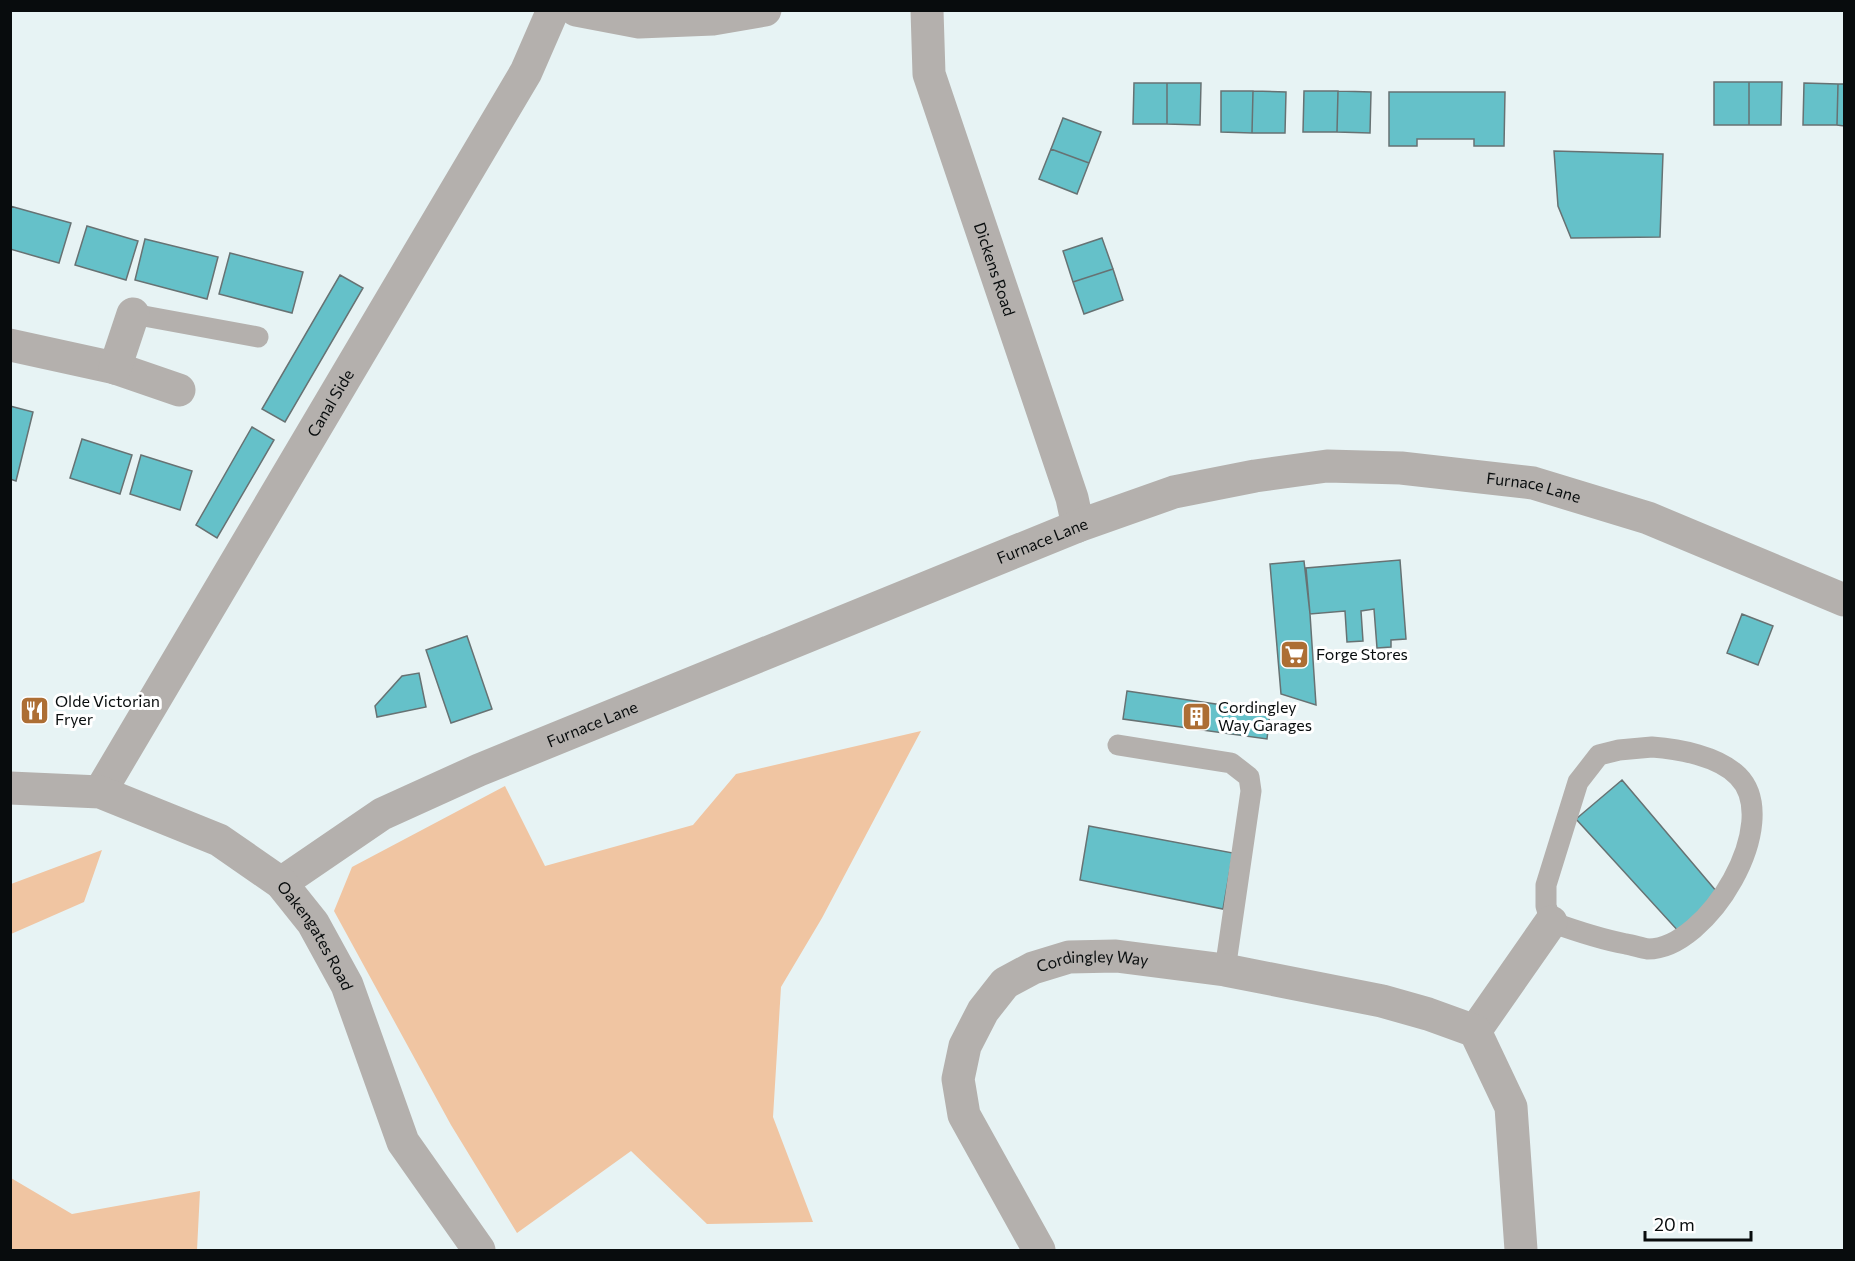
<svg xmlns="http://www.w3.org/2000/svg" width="1855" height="1261" viewBox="0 0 1855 1261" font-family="Commissioner,sans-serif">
  <rect width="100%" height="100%" fill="#e7f3f4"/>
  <!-- green -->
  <path fill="#f0c5a2" d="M 921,731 L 822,918 L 781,987 L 773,1117 L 813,1222 L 707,1224 L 631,1151 L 517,1233 L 451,1125 L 334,911 L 352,867 L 505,786 L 545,866 L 693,825 L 736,774 Z
    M 102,850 L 84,902 L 11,934 L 11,884 Z
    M 11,1178 L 72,1214 L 200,1191 L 197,1250 L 11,1250 Z"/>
  <!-- building -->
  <path fill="#65c1c9" stroke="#677273" stroke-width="1.5" d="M 1714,82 L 1749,82 L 1749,125 L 1714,125 Z
    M 1749,82 L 1782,82 L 1781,125 L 1749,125 Z
    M 1134,83 L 1167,83 L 1167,124 L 1133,124 Z
    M 1167,83 L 1201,83 L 1200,125 L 1167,124 Z
    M 1804,83 L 1838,84 L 1837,125 L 1803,125 Z
    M 1838,84 L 1844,84 L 1844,126 L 1837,125 Z
    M 1221,91 L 1253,91 L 1252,133 L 1221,132 Z
    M 1253,91 L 1286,92 L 1285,133 L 1252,133 Z
    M 1304,91 L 1338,91 L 1337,132 L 1303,132 Z
    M 1338,91 L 1371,92 L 1370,133 L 1337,132 Z
    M 1389,92 L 1505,92 L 1504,146 L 1474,146 L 1474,139 L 1417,139 L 1417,146 L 1389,146 Z
    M 1063,118 L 1101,132 L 1089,163 L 1051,149 Z
    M 1051,149 L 1089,163 L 1077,194 L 1039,179 Z
    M 1554,151 L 1663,154 L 1660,237 L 1571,238 L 1558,206 Z
    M 10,206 L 71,223 L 59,263 L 10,249 Z
    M 87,226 L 138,241 L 126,280 L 75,265 Z
    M 1102,238 L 1113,269 L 1073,282 L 1063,251 Z
    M 145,239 L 218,257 L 207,299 L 135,280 Z
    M 230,253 L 303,272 L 292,313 L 219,294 Z
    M 1113,269 L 1123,300 L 1084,314 L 1073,282 Z
    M 340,275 L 363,288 L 285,422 L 262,409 Z
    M 10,406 L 33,412 L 16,481 L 10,479 Z
    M 252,427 L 274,440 L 217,538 L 196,525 Z
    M 82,439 L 132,455 L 120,494 L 70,478 Z
    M 141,455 L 192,471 L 180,510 L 130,494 Z
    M 1400,560 L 1406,639 L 1391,640 L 1391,647 L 1377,648 L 1374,609 L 1361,611 L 1363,641 L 1347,642 L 1345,611 L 1310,614 L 1306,568 Z
    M 1304,561 L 1310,614 L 1316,705 L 1281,694 L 1270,564 Z
    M 1742,614 L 1773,626 L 1758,665 L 1727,653 Z
    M 467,636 L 492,709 L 451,723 L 426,650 Z
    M 419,673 L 426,707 L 377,717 L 375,706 L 402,676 Z
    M 1127,691 L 1270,712 L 1267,739 L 1123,719 Z
    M 1622,780 L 1717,892 L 1680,933 L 1576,819 Z
    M 1089,826 L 1233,853 L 1223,909 L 1080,880 Z"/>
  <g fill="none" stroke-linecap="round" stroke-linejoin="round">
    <!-- service -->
    <path stroke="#b4b0ad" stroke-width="21" d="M 133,314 L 258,337
      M 1118,745 L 1231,763 L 1249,777 L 1251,791 L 1225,970
      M 1652,747 C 1679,749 1718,756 1738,776 C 1784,822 1708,949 1648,949 C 1641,948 1633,945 1626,944 C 1600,939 1576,931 1551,922 L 1546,906 L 1546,885 L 1578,782 L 1599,755 L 1619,750 Z"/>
    <!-- minor -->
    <g stroke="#b4b0ad" stroke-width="33">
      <path d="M 576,10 L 639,22 L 713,19 L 765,10"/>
      <path id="s1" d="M 927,10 L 929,74 L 1072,498 L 1078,526"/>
      <path d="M 10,345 L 115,368 L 179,390"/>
      <path d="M 115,368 L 133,314"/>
      <path id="s2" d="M 100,792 L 526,72 L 553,10"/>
      <path id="s3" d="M 281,883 L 382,814 L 479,770 L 1078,526 L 1174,492 L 1255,476 L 1327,466 L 1401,468 L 1533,483 L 1648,518 L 1844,600"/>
      <path d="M 1475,1031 L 1551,922"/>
      <path id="s4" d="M 1039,1250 L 964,1115 L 958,1079 L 965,1046 L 983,1011 L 1005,983 L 1033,968 L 1069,957 L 1116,956 L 1225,970 L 1382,1001 L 1428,1014 L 1475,1031 L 1511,1107 L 1521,1250"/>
    </g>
    <!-- tertiary -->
    <path stroke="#b4b0ad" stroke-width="33" id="s5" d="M 10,788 L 100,792 L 219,840 L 281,883 L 313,923 L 347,985 L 403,1142 L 479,1250"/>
  </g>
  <!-- icons -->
  <defs>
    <symbol id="supermarket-square" viewBox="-11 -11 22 22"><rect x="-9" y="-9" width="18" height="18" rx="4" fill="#ad6e34" stroke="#fff"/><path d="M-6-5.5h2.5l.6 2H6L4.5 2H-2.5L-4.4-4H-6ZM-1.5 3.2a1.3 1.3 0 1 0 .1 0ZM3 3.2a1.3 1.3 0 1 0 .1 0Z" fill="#fff"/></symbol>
    <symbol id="restaurant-square" viewBox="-11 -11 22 22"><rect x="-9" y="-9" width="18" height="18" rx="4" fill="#ad6e34" stroke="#fff"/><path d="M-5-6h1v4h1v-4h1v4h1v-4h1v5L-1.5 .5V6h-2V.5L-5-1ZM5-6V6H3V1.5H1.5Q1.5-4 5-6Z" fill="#fff"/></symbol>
    <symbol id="building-square" viewBox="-11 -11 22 22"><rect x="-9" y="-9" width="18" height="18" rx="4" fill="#ad6e34" stroke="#fff"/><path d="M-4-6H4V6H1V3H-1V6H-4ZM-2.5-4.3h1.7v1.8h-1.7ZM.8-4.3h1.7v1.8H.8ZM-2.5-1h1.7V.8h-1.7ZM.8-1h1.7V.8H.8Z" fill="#fff"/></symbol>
  </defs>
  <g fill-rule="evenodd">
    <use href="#supermarket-square" x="1278" y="638" width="33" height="33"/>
    <use href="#restaurant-square" x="18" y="694" width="33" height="33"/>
    <use href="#building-square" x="1180" y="700" width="33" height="33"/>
  </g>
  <g text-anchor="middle" stroke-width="6" stroke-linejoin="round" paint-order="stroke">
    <!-- street labels -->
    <g font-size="16" fill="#080c0d" stroke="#fff">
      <text dy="6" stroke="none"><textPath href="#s1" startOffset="270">Dickens Road</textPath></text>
      <text dy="6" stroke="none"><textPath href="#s2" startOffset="452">Canal Side</textPath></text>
      <text dy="6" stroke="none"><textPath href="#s3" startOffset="1341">Furnace Lane</textPath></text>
      <text dy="6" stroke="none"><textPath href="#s3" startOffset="837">Furnace Lane</textPath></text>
      <text dy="6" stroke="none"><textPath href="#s3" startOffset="351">Furnace Lane</textPath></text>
      <text dy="6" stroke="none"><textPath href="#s5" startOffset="357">Oakengates Road</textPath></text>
      <text dy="6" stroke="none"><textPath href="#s4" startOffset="392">Cordingley Way</textPath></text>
    </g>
    <!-- poi labels -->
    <g font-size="16" fill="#080c0d" stroke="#fff" text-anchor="start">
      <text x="1316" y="660">Forge Stores</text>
      <text x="55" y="707">Olde Victorian<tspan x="55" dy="18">Fryer</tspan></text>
      <text x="1218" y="713">Cordingley<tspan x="1218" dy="18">Way Garages</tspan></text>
    </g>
  </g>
  <!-- border -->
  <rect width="1855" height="1261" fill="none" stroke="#080c0d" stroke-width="24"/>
  <!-- scale -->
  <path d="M1645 1231v9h106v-9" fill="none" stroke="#080c0d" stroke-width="3"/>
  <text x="1654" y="1231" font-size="18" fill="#080c0d" stroke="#ffffff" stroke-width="4.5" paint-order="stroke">20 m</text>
</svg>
